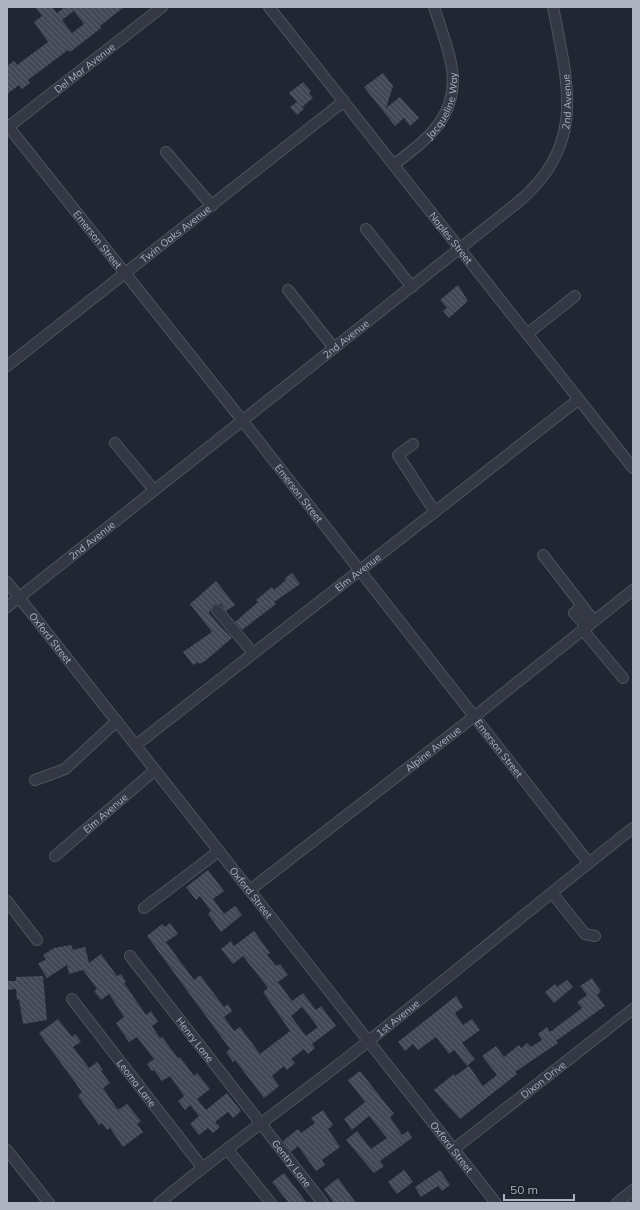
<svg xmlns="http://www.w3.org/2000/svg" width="640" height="1210" viewBox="0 0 640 1210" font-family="Mulish,sans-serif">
  <defs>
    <pattern id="building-back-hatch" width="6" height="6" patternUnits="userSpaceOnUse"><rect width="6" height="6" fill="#434957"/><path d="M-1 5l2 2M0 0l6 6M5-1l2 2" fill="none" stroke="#5c616d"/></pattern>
  </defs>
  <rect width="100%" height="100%" fill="#212633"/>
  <!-- building -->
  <path fill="url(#building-back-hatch)" fill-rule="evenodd" d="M 35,7 L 52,7 L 57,13 L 65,7 L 124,7 L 100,26 L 101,28 L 87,39 L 70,52 L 68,50 L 28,80 L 30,83 L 22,89 L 19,85 L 7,94 L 7,66 L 14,61 L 17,65 L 48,42 L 34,22 L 42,16 ZM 74,11 L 84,24 L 72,33 L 62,20 Z
    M 383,73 L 393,86 L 386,108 L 400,97 L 419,118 L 410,126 L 404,118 L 395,126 L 364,87 Z
    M 303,82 L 311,91 L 309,93 L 313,98 L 302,107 L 304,109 L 297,115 L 290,107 L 297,102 L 289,93 Z
    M 458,285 L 468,301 L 449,318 L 443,311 L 447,308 L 440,300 Z
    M 292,573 L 300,584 L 274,602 L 276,604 L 242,630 L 235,622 L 258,602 L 256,600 L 272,587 L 274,590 L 286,580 L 285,578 Z
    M 216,581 L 235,605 L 226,611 L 221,604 L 216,604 L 213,605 L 209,613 L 220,626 L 232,638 L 205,661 L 199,664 L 198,662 L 193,665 L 183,652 L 212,632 L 190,604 Z
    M 208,870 L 224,891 L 213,899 L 224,914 L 235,906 L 242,915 L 221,932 L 208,914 L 211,911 L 200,896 L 196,900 L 186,887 Z
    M 170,923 L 178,934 L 166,942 L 194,980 L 200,975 L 224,1007 L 228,1004 L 232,1011 L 224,1017 L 234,1031 L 240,1027 L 260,1054 L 290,1031 L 263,992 L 268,988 L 243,956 L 233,964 L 221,949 L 231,941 L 234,946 L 254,931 L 270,953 L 267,955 L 276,966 L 280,964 L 288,975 L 278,982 L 292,1001 L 303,993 L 316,1010 L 321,1006 L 336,1026 L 312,1044 L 315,1048 L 308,1054 L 304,1049 L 291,1059 L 295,1063 L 287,1070 L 284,1066 L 272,1076 L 279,1086 L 264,1098 L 235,1060 L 233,1062 L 226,1052 L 230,1049 L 147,936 L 162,924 L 165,927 ZM 302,1007 L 318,1027 L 306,1036 L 291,1016 Z
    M 71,945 L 73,950 L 85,947 L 89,963 L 101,954 L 117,976 L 121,974 L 126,982 L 124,983 L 146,1015 L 151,1011 L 158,1022 L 152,1026 L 160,1038 L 162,1037 L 178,1058 L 180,1057 L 194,1076 L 197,1073 L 210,1089 L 197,1099 L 206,1110 L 227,1093 L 241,1111 L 233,1118 L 228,1112 L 215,1122 L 220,1127 L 213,1133 L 208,1128 L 199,1135 L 190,1124 L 199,1116 L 190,1105 L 185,1110 L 178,1101 L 184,1096 L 170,1076 L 162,1081 L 154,1070 L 152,1071 L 147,1064 L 154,1059 L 137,1037 L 129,1042 L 116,1023 L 124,1017 L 109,994 L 101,1000 L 94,991 L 97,989 L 83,970 L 69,974 L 67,965 L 47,978 L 38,964 L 46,959 L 43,955 L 54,948 Z
    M 43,976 L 47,1020 L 23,1024 L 19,999 L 17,1000 L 16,989 L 7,990 L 7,981 L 16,981 L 16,977 Z
    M 592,978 L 601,992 L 597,995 L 605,1006 L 556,1041 L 558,1043 L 515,1072 L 517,1074 L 460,1119 L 434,1090 L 454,1074 L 455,1076 L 469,1066 L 483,1086 L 497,1075 L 482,1056 L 496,1046 L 504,1057 L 519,1045 L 521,1048 L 527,1043 L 531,1047 L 542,1040 L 538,1034 L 547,1027 L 550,1032 L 582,1008 L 577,1002 L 587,995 L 580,986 Z
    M 567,980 L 573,987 L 554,1003 L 545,992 L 555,984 L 557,987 Z
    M 456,996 L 463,1007 L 455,1013 L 463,1025 L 472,1019 L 480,1030 L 462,1043 L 475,1059 L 467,1066 L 454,1050 L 449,1054 L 436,1037 L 418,1050 L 413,1044 L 405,1051 L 398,1042 Z
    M 58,1019 L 72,1037 L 75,1034 L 81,1042 L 73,1047 L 89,1068 L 97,1062 L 103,1070 L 101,1071 L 110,1083 L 103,1088 L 118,1110 L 127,1104 L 141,1121 L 137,1124 L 143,1132 L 123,1147 L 110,1128 L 107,1130 L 102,1123 L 99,1125 L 78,1096 L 82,1092 L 39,1033 Z
    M 360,1071 L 394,1114 L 390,1117 L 402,1135 L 408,1131 L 412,1138 L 380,1161 L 384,1166 L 374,1173 L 346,1140 L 357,1131 L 371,1149 L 387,1138 L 369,1116 L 352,1130 L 344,1119 L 365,1102 L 348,1080 Z
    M 323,1110 L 333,1125 L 328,1129 L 340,1147 L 322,1160 L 325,1165 L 316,1171 L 298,1146 L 291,1152 L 283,1141 L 298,1129 L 301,1133 L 315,1123 L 311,1118 Z
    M 404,1170 L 413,1182 L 397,1194 L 388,1182 Z
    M 440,1170 L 450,1185 L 442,1191 L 438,1186 L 421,1197 L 415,1187 Z
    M 284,1173 L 307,1203 L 289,1203 L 272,1182 Z
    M 338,1178 L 356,1203 L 334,1203 L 324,1189 Z"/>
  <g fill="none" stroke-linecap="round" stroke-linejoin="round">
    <defs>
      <g id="minor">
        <path id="s1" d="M 269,7 L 633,468"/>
        <path id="s2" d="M 7,125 L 242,420 L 589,863"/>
        <path id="s3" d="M 7,128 L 162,7"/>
        <path d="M 166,152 L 212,206"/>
        <path id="s4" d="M 394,164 C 430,139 461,112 451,63 C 447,44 440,25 434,7"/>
        <path d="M 366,229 L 412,287"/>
        <path d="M 288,290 L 334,348"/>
        <path d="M 527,334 L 575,296"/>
        <path id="s5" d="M 7,366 L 344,101"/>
        <path d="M 115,443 L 154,490"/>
        <path d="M 413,444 L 398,455 L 435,512"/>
        <path d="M 543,555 L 594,621"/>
        <path id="s6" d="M 7,582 L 496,1203"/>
        <path d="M 582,606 L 574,613 L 587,627"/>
        <path id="s7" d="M 7,607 L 517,203 C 587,145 568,85 553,7"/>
        <path d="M 217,610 L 253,653"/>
        <path d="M 583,630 L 623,678"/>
        <path id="s8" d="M 136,745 L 578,400"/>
        <path d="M 35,780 L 65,769 L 117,721"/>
        <path id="s9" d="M 55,856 L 155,770"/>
        <path id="s10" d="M 250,890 L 480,712 L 633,590"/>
        <path d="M 552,893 L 585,934 L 595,936"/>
        <path d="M 7,901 L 37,940"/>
        <path d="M 144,908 L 219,851"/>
        <path id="s11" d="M 130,956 L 323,1203"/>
        <path id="s12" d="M 72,999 L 202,1167"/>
        <path d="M 227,1149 L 271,1203"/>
        <path id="s13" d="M 454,1149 L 633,1009"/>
        <path d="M 7,1150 L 49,1203"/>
        <path id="s14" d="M 159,1203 C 223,1150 291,1102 356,1051 C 449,977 540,901 633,828"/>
        <path d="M 617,1203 L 633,1190"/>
      </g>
    </defs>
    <!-- minor casing -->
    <use href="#minor" stroke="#4f535f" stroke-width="12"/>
    <!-- minor -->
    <use href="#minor" stroke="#343844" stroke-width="10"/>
  </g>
  <g text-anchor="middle" stroke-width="4" stroke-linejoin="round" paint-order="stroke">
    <!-- street labels -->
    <g font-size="10" fill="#aeb3c1" stroke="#1a1e28">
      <text dy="4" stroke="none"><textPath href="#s3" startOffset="98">Del Mar Avenue</textPath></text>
      <text dy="4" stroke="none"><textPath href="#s7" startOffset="768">2nd Avenue</textPath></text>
      <text dy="4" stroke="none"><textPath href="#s4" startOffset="79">Jacqueline Way</textPath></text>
      <text dy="4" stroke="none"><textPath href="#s5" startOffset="214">Twin Oaks Avenue</textPath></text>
      <text dy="4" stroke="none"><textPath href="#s1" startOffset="294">Naples Street</textPath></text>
      <text dy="4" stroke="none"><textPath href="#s2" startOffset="146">Emerson Street</textPath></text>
      <text dy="4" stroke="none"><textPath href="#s7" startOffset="432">2nd Avenue</textPath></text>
      <text dy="4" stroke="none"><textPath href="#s2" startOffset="470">Emerson Street</textPath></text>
      <text dy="4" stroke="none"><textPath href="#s7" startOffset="108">2nd Avenue</textPath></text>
      <text dy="4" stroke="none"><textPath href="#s8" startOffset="281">Elm Avenue</textPath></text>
      <text dy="4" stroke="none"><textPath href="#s6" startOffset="71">Oxford Street</textPath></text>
      <text dy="4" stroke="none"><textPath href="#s2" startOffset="794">Emerson Street</textPath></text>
      <text dy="4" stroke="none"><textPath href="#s10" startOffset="231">Alpine Avenue</textPath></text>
      <text dy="4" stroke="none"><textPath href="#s9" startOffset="66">Elm Avenue</textPath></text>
      <text dy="4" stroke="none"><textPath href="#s6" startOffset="395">Oxford Street</textPath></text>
      <text dy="4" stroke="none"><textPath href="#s14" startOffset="302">1st Avenue</textPath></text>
      <text dy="4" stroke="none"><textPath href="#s11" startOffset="106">Henry Lane</textPath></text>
      <text dy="4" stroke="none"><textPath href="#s13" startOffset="113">Dixon Drive</textPath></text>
      <text dy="4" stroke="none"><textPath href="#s12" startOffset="106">Leoma Lane</textPath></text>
      <text dy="4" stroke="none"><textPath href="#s6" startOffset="719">Oxford Street</textPath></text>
      <text dy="4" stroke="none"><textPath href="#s11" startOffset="263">Gentry Lane</textPath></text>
    </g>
  </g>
  <!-- border -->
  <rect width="640" height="1210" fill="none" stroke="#aeb3c1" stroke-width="16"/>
  <!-- scale -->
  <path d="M504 1194v6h70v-6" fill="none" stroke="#aeb3c1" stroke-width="2"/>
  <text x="510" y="1194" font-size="12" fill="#aeb3c1" stroke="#1a1e28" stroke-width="3" paint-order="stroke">50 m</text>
</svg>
